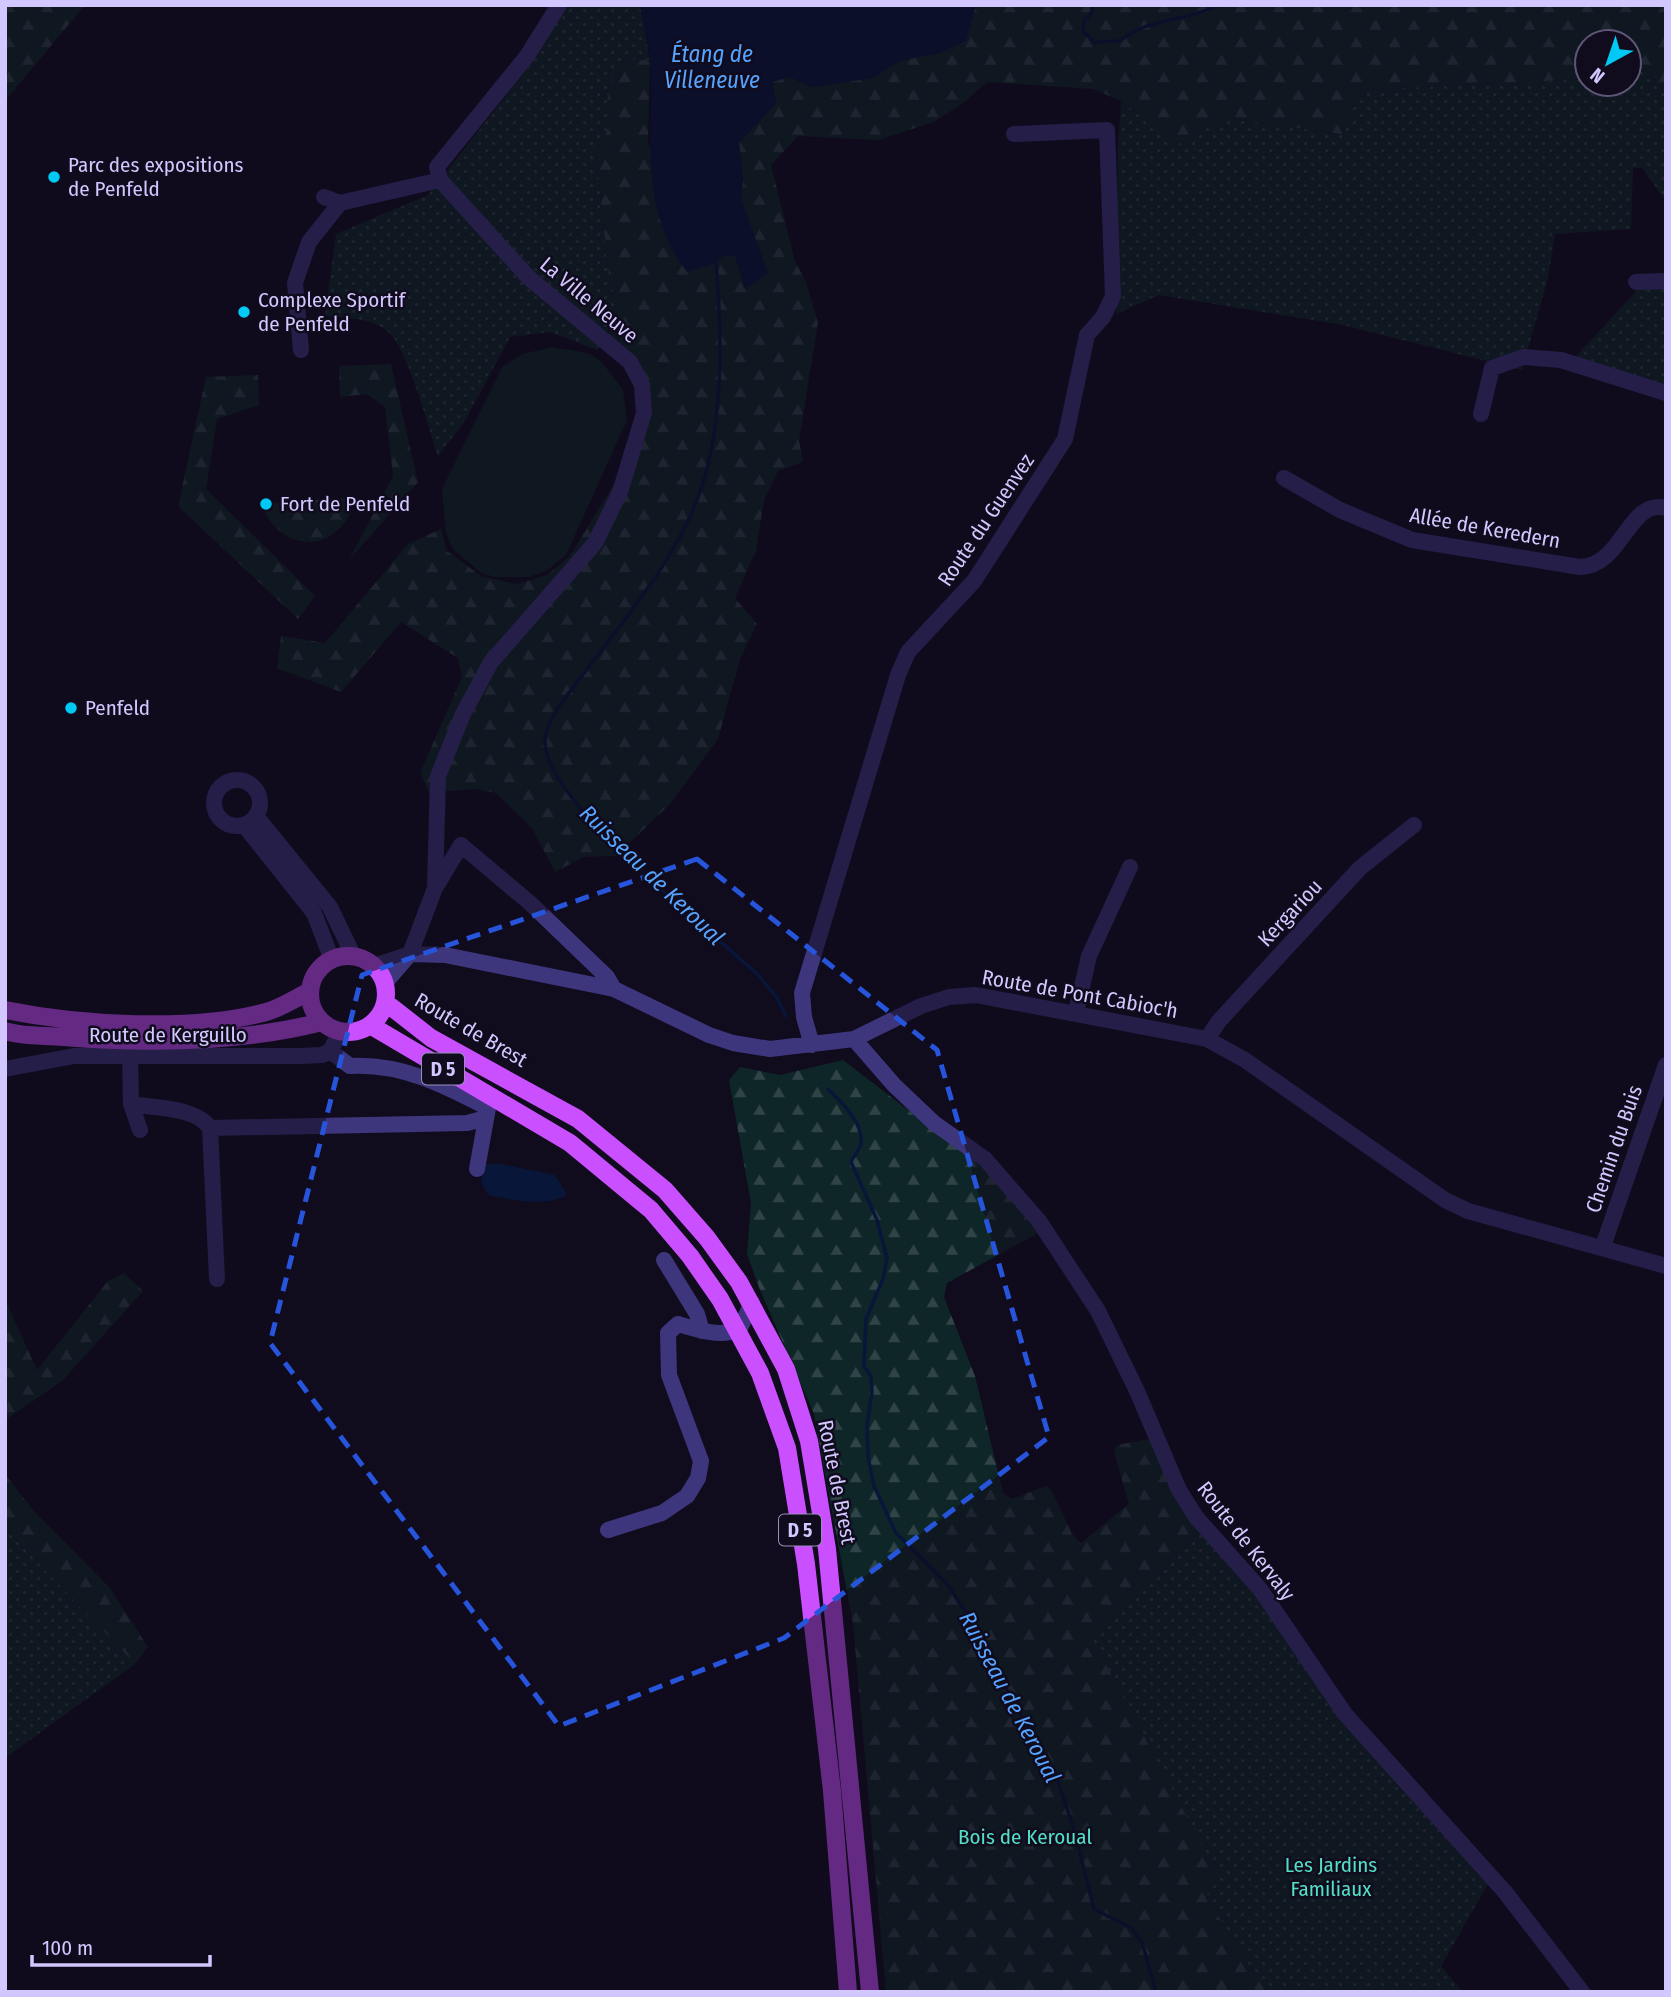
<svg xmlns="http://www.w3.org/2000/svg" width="1671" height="1997" viewBox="0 0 1671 1997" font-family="'Fira Sans Condensed',sans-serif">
  <defs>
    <pattern id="green-dots" width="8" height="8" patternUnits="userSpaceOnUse" patternTransform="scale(1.75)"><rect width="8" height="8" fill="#0e2627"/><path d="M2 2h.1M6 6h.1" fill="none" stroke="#304447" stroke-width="1.8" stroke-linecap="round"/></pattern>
    <pattern id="forest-firs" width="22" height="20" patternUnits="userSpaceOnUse" patternTransform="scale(1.75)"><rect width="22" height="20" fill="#0e2627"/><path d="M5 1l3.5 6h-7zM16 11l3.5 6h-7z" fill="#304447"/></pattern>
  </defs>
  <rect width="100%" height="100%" fill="#100b1d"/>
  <!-- green -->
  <path fill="url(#green-dots)" d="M 566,5 L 640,5 L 650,60 L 624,59 L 607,90 L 611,122 L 596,153 L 608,271 L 618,314 L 597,350 L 550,332 L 510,337 L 465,421 L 438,456 C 429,430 407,345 387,331 C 369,317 346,318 325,316 L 336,234 L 428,195 L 534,60 Z
    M 1641,71 L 1666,92 L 1666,201 L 1642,168 L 1633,168 L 1631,229 L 1555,234 L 1548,278 L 1522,370 L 1343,325 L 1159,295 L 1116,314 L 1118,144 L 1121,101 L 1178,144 L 1225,118 L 1341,134 L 1359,90 L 1587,79 L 1587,84 L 1629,84 L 1629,73 Z
    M 1641,286 L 1666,286 L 1666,395 L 1567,366 Z
    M 5,1528 L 135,1664 L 5,1758 Z
    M 1199,1531 L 1249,1586 L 1488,1884 L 1441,1966 L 1463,1992 L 1266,1992 L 1206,1897 L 1090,1634 Z"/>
  <!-- forest -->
  <path fill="url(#forest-firs)" d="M 5,5 L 85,5 L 5,101 Z
    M 976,5 L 1666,5 L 1666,92 L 1641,71 L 1629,73 L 1629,42 L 1587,42 L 1587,79 L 1359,90 L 1341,134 L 1225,118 L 1178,144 L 1121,101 L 1093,89 L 987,82 L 963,103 L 934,122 L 878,140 L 798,136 L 771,165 L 795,261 L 806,282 L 818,323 L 799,440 L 803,462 L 778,471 L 764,500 L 756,550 L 735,598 L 757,624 L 740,659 L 718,739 L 670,804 L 616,856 L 584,857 L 555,872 L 532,828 L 496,793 L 475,789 L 429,792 L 420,773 L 462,677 L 458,658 L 401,622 L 341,692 L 277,668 L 281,636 L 325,643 L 408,544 L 441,529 L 447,551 L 481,576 L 517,584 L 547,575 L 570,556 L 634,451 L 642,385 L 605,340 L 618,314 L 608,271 L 596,153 L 611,122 L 607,90 L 624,59 L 650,60 L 648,143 L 716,263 L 724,256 L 735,256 L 745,288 L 767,273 L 741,198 L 743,178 L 739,143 L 776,103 L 772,81 L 790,77 L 811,87 L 873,78 L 899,61 L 939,53 L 965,41 Z
    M 391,364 L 418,482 L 349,560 L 393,476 L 385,407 L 367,394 L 340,397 L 339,366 Z
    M 258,375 L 259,405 L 217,419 L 206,489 L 315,596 L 298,619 L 178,506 L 206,377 Z
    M 356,497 C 343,553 283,558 261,504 Z
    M 843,1060 L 994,1176 L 1040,1232 L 947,1283 L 944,1297 L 975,1376 L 1003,1493 L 1012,1499 L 1046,1486 L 1052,1491 L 1072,1534 L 1081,1543 L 1129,1504 L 1114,1452 L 1117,1445 L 1149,1439 L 1199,1531 L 1090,1634 L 1218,1876 L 1206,1897 L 1266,1992 L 886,1992 L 853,1624 L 814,1414 L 760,1290 L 747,1254 L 751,1203 L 729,1080 L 740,1067 L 780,1075 Z
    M 124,1273 L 143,1291 L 62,1381 L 5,1420 L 5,1307 L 8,1306 L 37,1370 L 108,1281 Z
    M 5,1474 L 32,1509 L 110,1588 L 148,1647 L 135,1664 L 5,1528 Z"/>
  <!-- pitch -->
  <path fill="#0e2627" d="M 552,347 L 588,353 L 601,361 L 623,390 L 627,420 L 566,555 L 546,571 L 529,577 L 495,577 L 481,573 L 453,549 L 446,533 L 442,489 L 502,367 L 523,354 Z"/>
  <!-- water -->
  <path fill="#08163a" d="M 640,5 L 976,5 L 966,41 L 939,53 L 899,61 L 873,78 L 811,87 L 790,77 L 772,82 L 776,103 L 739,143 L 743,178 L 741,199 L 768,273 L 746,289 L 735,256 L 724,256 L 716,263 L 687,272 C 638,209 654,138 650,64 C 649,45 643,24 640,5 Z
    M 486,1164 L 501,1164 L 555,1175 L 567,1195 C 545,1207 515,1200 491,1196 C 481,1188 478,1175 486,1164 Z"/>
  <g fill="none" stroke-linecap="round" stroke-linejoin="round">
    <!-- stream -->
    <path stroke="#08163a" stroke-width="3.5" d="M 1092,5 L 1092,12 L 1084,21 L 1083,31 L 1094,42 L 1120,41 C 1146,18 1188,21 1219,5
      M 1391,5 L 1407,5
      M 716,263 C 722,335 724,416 702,486 C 677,565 605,642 557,709 C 552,720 544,731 545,744 C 548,803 709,930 756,973 L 776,996 L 786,1016
      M 828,1089 C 841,1102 863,1122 861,1142 C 861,1149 853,1156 851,1162 L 877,1220 L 887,1258 L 883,1279 L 866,1319 L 864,1366 L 871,1377 L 872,1392 L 867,1425 L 868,1457 L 874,1486 L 896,1533 L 947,1584 L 988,1645 L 1001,1679 L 1059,1785 L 1073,1826 L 1094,1909 L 1131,1928 L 1142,1942 L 1156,1992"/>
    <!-- minor -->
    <path stroke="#3d367d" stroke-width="16" d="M 324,197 L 340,203 L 440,180
      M 1636,282 L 1666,281
      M 301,350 L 295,283 L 309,242 L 340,203
      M 1481,414 L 1492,368 L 1523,357 L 1561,360 L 1666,393
      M 1284,478 L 1340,510 L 1412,540 L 1580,567 C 1623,566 1628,498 1666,508
      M214 803a23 23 0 1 1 46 0a23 23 0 1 1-46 0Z
      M 256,816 L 330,907 L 354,957
      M 244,825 L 314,913 L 332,960
      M 435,888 L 438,776 L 463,714 L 491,662 L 595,543 L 620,492 L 644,413 L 642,385 L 630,362 L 529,278 L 440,180 L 437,167 L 527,56 L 559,5
      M 374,966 L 410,954 L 445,955 L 614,989 L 709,1035 L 733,1043 L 770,1049 L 854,1039 L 921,1006 L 949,997 L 976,995 L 1207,1039 L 1245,1060 L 1445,1200 L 1468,1211 L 1666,1266
      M 384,984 L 410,954 L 435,888 L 461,845 L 530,903 L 607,977 L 614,989
      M 1076,1013 L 1089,956 L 1130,867
      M 854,1039 L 894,1085 L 934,1123 L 985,1159 L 1039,1221 L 1098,1311 L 1137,1391 L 1179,1490 L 1196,1517 L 1260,1589 L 1345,1714 L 1505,1892 L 1582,1992
      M 1207,1039 L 1219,1021 L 1360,868 L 1414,825
      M 812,1045 L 804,1017 L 802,993 L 898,675 L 908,652 L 974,581 L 1065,439 L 1087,335 L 1103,317 L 1113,296 L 1107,130 L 1014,134
      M 330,1051 L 350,1066 C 401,1063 444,1085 488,1108 L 477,1169
      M 330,1051 L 341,1031
      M 130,1054 L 131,1104 C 154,1108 196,1107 210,1128 L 467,1123 L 486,1118
      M 5,1069 L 74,1056 L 301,1056 L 322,1055 L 330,1051
      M 131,1104 L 140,1130
      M 210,1128 L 217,1279
      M 1603,1246 L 1666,1065
      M 664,1260 L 697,1314 L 702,1331
      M 608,1530 L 662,1513 L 687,1496 L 698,1478 L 701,1461 L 669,1375 L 668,1333 L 678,1324 C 698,1330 719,1337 739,1330 L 752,1303"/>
    <!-- major -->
    <path stroke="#ca4fff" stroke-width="18" d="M310 994a38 38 0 1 1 76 0a38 38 0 1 1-76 0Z
      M 385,1002 L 431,1038 L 578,1119 L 665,1190 L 707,1238 L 739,1282 L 786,1369 L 809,1441 L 827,1549 L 870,1992
      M 5,1010 C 79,1025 193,1032 266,1012 C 281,1008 296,998 310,991
      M 370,1025 L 570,1143 L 651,1210 L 690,1256 L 720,1299 L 760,1373 L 787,1448 L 806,1564 L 832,1791 L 848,1992
      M 5,1031 C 23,1037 46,1035 64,1037 C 150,1044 239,1043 322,1022"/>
  </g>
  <!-- marked area -->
  <path d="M0 0H1671V1997H0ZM 697,859 L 937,1050 L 1049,1437 L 784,1638 L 559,1726 L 270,1343 L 362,975 Z" fill="#100b1d" fill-opacity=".55" fill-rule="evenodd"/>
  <path fill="none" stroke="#2654da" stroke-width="5" stroke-dasharray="14 9" stroke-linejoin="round" d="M 697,859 L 937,1050 L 1049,1437 L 784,1638 L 559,1726 L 270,1343 L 362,975 Z"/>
  <!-- markers -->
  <g fill="#00c9f3" stroke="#100b1d" stroke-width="2.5">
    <circle cx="54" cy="177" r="7"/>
    <circle cx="244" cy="312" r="7"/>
    <circle cx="266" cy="504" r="7"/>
    <circle cx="71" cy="708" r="7"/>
  </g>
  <g text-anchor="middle" stroke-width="5" stroke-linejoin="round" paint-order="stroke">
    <!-- shield labels -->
    <g fill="#100b1d" stroke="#988fbb" stroke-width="2">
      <rect x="422" y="1053.5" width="42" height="31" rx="5"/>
      <rect x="779" y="1514.5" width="42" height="31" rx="5"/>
    </g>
    <g font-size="19" font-weight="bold" fill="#d2c8ff">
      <text x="443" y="1076">D 5</text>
      <text x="800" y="1537">D 5</text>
    </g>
    <!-- poi labels -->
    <g font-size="21" fill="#d2c8ff" stroke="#100b1d" text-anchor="start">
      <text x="68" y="172">Parc des expositions<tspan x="68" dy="24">de Penfeld</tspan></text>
      <text x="258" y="307">Complexe Sportif<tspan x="258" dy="24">de Penfeld</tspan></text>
      <text x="280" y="511">Fort de Penfeld</text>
      <text x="85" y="715">Penfeld</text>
    </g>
    <!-- street labels -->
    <g font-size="21" fill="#d2c8ff" stroke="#100b1d">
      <text transform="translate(589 300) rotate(40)" y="7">La Ville Neuve</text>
      <text transform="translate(986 520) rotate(-56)" y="7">Route du Guenvez</text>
      <text transform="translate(1485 528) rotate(10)" y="7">Allée de Keredern</text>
      <text transform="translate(1290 913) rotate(-47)" y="7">Kergariou</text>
      <text transform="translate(1080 994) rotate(10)" y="7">Route de Pont Cabioc'h</text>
      <text transform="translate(471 1030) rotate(30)" y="7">Route de Brest</text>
      <text x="168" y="1042">Route de Kerguillo</text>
      <text transform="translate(1614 1149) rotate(-71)" y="7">Chemin du Buis</text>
      <text transform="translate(837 1482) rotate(79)" y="7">Route de Brest</text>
      <text transform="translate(1246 1541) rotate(52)" y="7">Route de Kervaly</text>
    </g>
    <!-- park labels -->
    <g font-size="21" fill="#53dfc6" stroke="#100b1d">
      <text x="1025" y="1844">Bois de Keroual</text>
      <text x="1331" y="1872">Les Jardins<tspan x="1331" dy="24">Familiaux</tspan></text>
    </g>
    <!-- water labels -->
    <g font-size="23" font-style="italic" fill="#56a4ff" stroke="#100b1d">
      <text x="712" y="62">Étang de<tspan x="712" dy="26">Villeneuve</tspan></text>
      <text transform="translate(652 875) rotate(44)" y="8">Ruisseau de Keroual</text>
      <text transform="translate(1010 1697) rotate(62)" y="8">Ruisseau de Keroual</text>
    </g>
  </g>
  <!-- border -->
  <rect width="1671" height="1997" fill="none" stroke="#d2c8ff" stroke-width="14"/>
  <!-- north arrow -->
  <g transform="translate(1608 63) rotate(220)"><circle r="33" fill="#100b1d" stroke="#5e5777" stroke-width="2"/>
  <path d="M0-5L12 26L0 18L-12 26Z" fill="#00c9f3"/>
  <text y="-10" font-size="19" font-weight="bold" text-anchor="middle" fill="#d2c8ff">N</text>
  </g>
  <!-- scale -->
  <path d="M32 1955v10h178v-10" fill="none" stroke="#d2c8ff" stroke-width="3.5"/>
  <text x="42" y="1955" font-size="21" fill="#d2c8ff" stroke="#100b1d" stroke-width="5" paint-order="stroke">100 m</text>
</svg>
